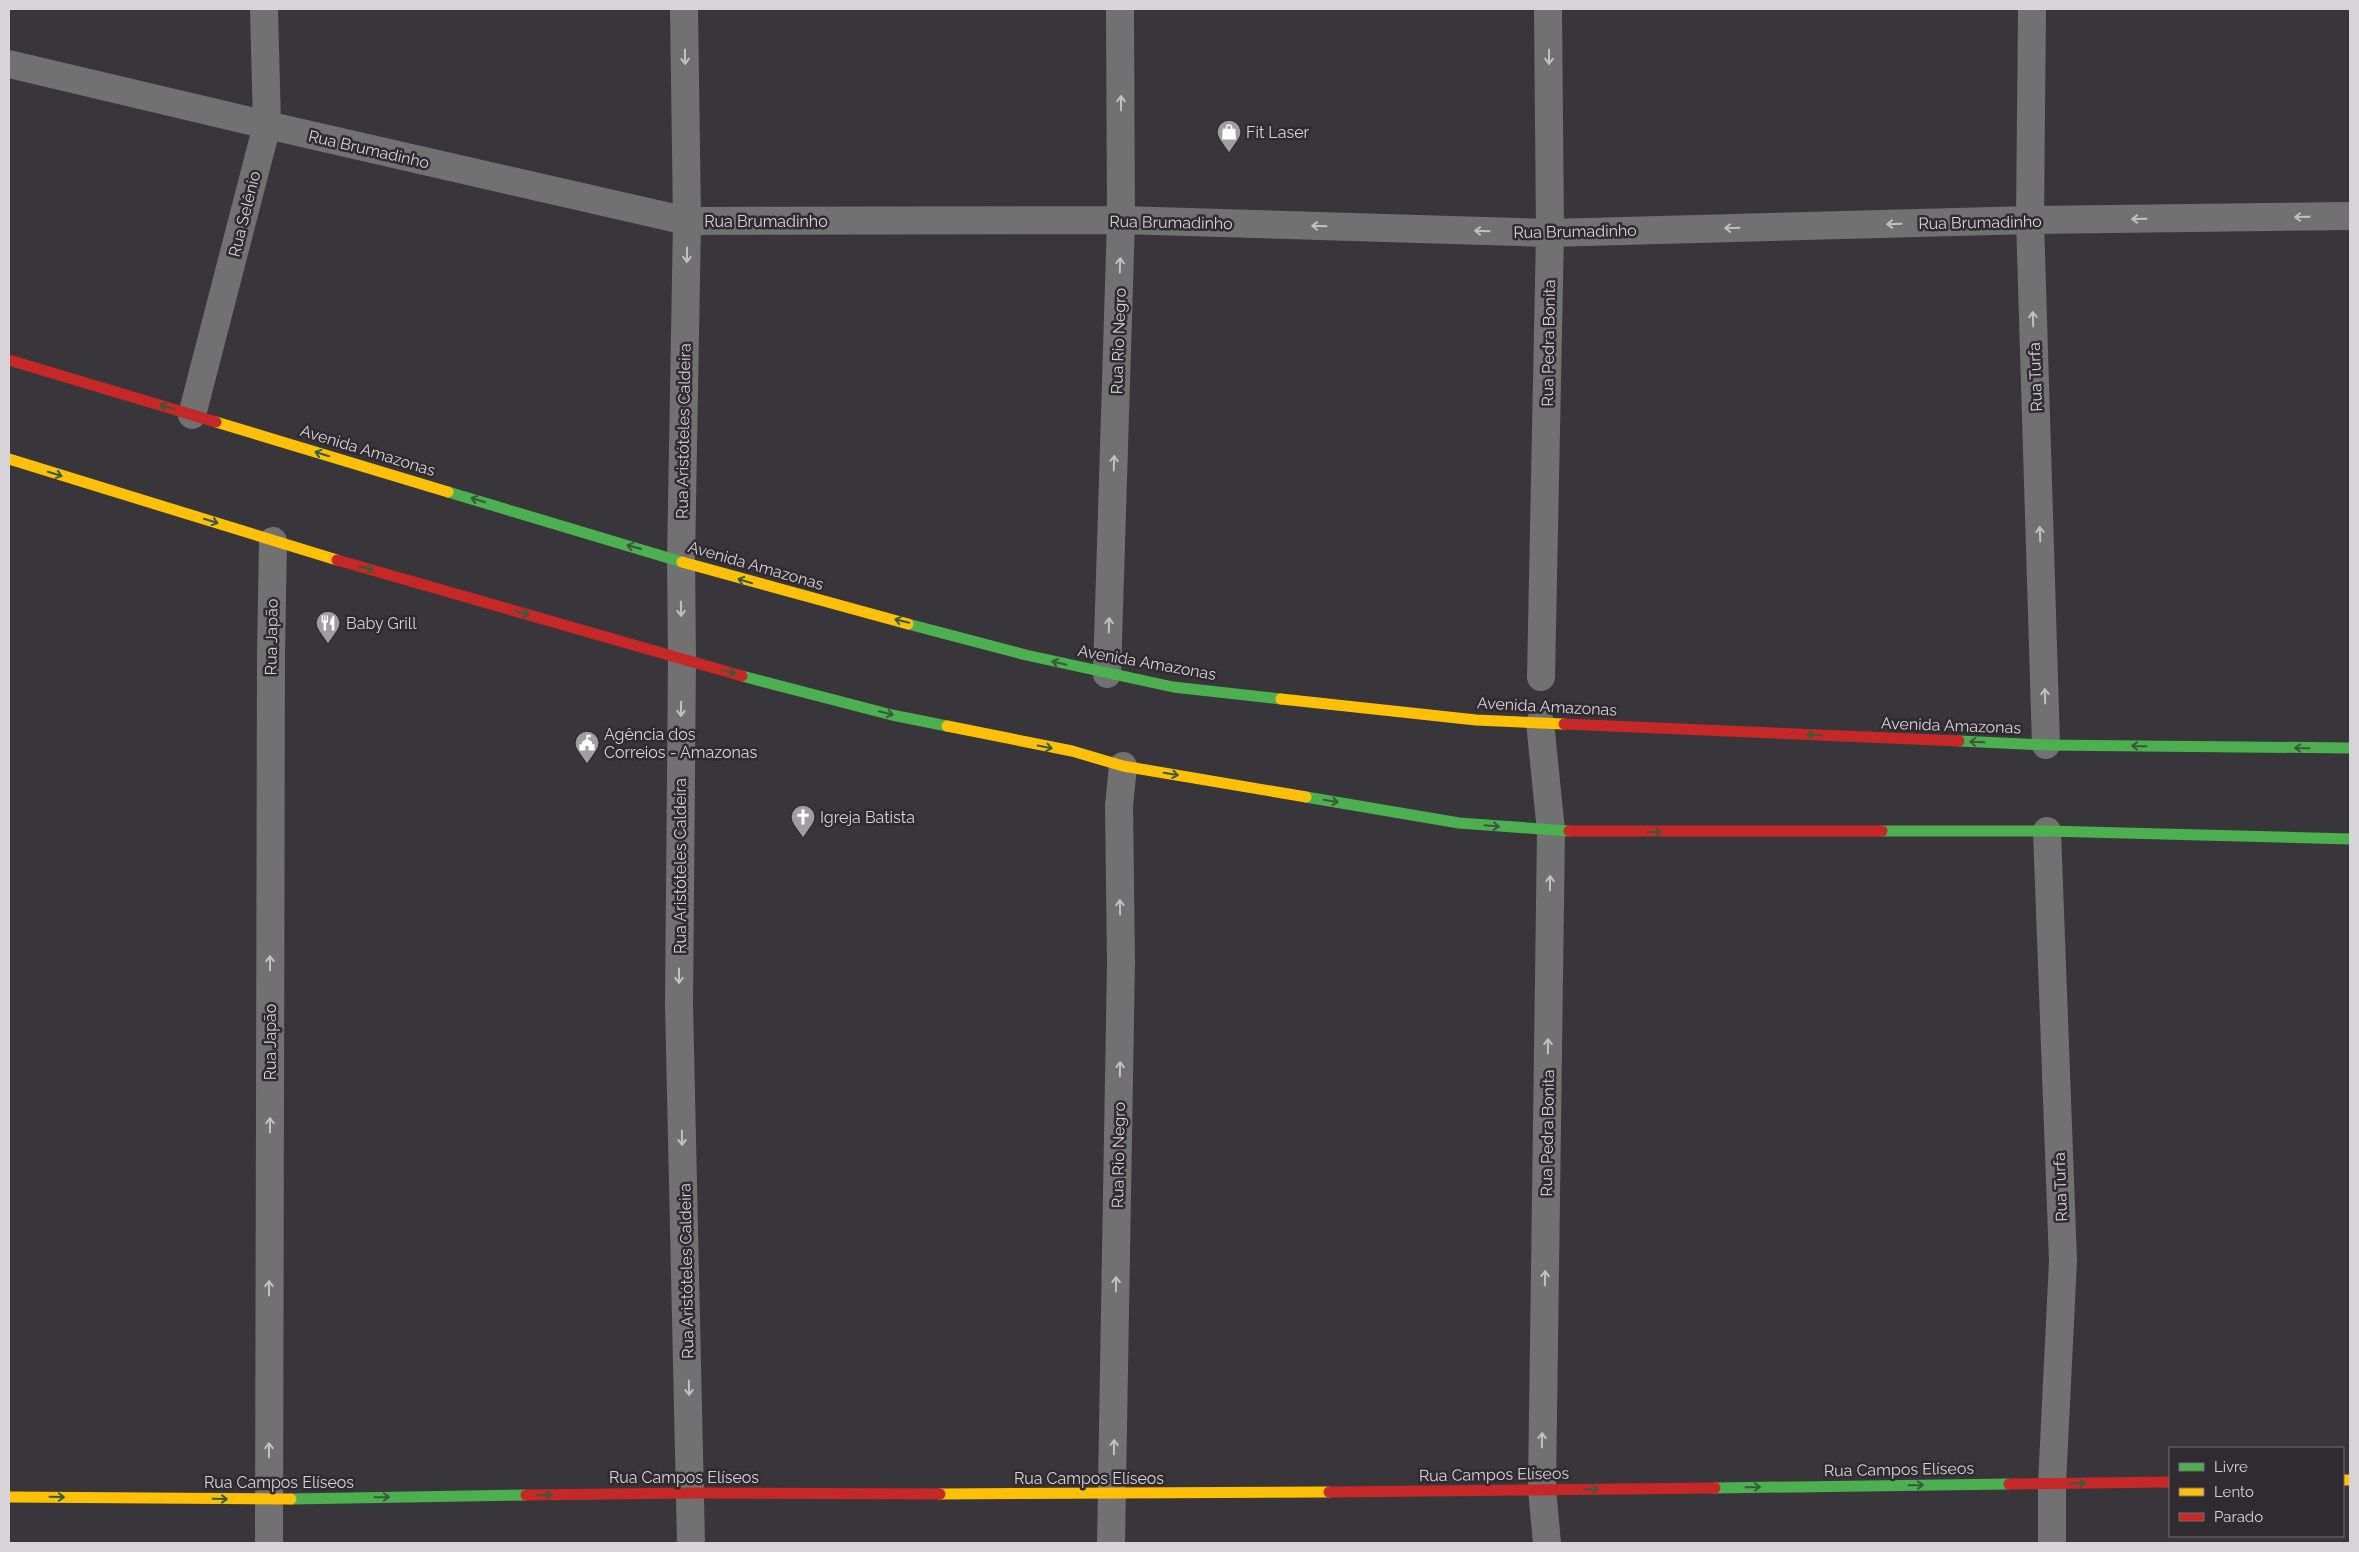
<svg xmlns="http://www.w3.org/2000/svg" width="2359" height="1552" viewBox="0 0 2359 1552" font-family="Raleway,sans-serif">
  <rect width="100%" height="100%" fill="#38363a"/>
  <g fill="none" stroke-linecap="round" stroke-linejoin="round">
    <!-- street -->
    <path stroke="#707170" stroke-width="28" d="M 684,9 L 687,221 L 681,560 L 682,660 L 679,1004 L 691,1543
      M 2032,9 L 2030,220 L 2046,745
      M 9,64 L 267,125 L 687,221 L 1121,220 L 1550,233 L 2030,220 L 2350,216
      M 192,415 L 267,125 L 264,9
      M 1107,674 L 1121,220 L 1120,9
      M 1541,677 L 1550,233 L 1548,9
      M 1540,722 L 1551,831 L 1542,1489 L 1547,1543
      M 2047,831 L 2063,1261 L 2052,1484 L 2052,1543
      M 269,1543 L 271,655 L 273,541
      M 1111,1543 L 1121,962 L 1119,806 L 1123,766"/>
    <!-- fast -->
    <path stroke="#4caf50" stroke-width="11" d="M 448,492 L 682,562
      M 908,624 L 1026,655 L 1173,687 L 1281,699
      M 742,676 L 892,715 L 947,726
      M 1959,741 L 2046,745 L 2350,748
      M 1306,797 L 1459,823 L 1569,831
      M 1882,831 L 2047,831 L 2350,839
      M 1715,1488 L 2009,1484
      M 291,1499 L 526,1495"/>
    <!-- slow -->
    <path stroke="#ffc107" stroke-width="11" d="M 216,422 L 448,492
      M 9,459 L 337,560
      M 682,562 L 908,624
      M 1281,699 L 1476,720 L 1564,724
      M 947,726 L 1072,751 L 1123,766 L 1306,797
      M 2343,1480 L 2350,1480
      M 940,1494 L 1329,1492
      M 9,1497 L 291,1499"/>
    <!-- jam -->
    <path stroke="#c62828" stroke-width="11" d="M 9,360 L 216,422
      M 337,560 L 742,676
      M 1564,724 L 1959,741
      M 1569,831 L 1882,831
      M 2009,1484 L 2170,1482
      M 1329,1492 L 1715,1488
      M 526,1495 L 691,1493 L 940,1494"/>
  </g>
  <!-- one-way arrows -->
  <defs><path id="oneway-shaft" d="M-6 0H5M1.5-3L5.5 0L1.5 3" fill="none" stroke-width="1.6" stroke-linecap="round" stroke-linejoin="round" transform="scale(1.25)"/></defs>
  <g stroke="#c2c0c3">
    <use href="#oneway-shaft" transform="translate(685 57) rotate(89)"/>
    <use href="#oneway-shaft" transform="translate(1549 57) rotate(90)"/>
    <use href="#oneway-shaft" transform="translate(1121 103) rotate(-90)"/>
    <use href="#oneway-shaft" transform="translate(2302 217) rotate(179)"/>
    <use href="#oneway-shaft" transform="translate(2139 219) rotate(179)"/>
    <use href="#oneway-shaft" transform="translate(1894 224) rotate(178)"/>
    <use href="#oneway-shaft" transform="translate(1319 226) rotate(-178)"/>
    <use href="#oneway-shaft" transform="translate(1732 228) rotate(178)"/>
    <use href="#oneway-shaft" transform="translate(1482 231) rotate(-178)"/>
    <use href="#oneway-shaft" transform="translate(687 255) rotate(91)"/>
    <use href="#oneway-shaft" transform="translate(1120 265) rotate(-88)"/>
    <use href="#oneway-shaft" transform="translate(2033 319) rotate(-92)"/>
    <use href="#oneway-shaft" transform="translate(1114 463) rotate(-88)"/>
    <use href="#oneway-shaft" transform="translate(2040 534) rotate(-92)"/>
    <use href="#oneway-shaft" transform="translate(681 609) rotate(89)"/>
    <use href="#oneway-shaft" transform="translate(1109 625) rotate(-88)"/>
    <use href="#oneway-shaft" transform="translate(2045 696) rotate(-92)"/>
    <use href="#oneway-shaft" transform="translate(681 709) rotate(91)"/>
    <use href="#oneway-shaft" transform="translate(1550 883) rotate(-89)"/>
    <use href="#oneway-shaft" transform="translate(1120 907) rotate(-91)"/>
    <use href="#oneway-shaft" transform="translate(270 963) rotate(-90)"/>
    <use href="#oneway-shaft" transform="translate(679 976) rotate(90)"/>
    <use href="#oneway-shaft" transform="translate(1548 1046) rotate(-89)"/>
    <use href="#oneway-shaft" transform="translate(1120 1069) rotate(-89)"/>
    <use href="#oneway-shaft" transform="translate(270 1125) rotate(-90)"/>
    <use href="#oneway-shaft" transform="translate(682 1138) rotate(89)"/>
    <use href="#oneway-shaft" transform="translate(1545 1278) rotate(-89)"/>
    <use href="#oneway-shaft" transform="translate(1116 1284) rotate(-89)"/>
    <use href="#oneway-shaft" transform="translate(269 1288) rotate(-90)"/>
    <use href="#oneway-shaft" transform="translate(689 1388) rotate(89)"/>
    <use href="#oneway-shaft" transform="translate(1542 1440) rotate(-89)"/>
    <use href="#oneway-shaft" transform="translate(1114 1447) rotate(-89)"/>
    <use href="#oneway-shaft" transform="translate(269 1450) rotate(-90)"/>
  </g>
  <g stroke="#39593c">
    <use href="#oneway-shaft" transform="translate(167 407) rotate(-163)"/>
    <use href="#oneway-shaft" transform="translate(322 454) rotate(-163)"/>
    <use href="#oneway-shaft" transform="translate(55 474) rotate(17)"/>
    <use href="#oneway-shaft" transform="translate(478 500) rotate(-163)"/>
    <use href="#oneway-shaft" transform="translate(211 521) rotate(17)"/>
    <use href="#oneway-shaft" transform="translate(634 547) rotate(-164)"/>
    <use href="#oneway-shaft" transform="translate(366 568) rotate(16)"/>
    <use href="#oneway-shaft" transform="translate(745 581) rotate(-163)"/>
    <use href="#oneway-shaft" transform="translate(522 613) rotate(16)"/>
    <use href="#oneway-shaft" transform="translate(902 621) rotate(-166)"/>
    <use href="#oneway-shaft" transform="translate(1059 663) rotate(-167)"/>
    <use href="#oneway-shaft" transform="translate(729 672) rotate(15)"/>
    <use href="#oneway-shaft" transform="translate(886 713) rotate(14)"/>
    <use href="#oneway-shaft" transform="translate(1814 735) rotate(-178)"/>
    <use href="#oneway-shaft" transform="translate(1977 742) rotate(-178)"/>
    <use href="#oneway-shaft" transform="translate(2139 746) rotate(-179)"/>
    <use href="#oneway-shaft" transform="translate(1045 747) rotate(11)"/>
    <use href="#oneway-shaft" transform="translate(2302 748) rotate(-179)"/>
    <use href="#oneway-shaft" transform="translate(1171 774) rotate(10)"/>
    <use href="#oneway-shaft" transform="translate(1331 801) rotate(10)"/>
    <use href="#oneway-shaft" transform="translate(1492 826) rotate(5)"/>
    <use href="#oneway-shaft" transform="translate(1654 832)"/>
    <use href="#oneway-shaft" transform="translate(2078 1483) rotate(-1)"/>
    <use href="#oneway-shaft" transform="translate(1916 1485) rotate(-1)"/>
    <use href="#oneway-shaft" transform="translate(1753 1487) rotate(-1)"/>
    <use href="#oneway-shaft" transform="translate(1591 1489) rotate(-1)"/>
    <use href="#oneway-shaft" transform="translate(545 1495) rotate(-1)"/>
    <use href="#oneway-shaft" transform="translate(57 1497) rotate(1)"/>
    <use href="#oneway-shaft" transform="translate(382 1497) rotate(-1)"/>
    <use href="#oneway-shaft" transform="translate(220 1499) rotate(1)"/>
  </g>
  <!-- icons -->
  <defs>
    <symbol id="shop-pin" viewBox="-11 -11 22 30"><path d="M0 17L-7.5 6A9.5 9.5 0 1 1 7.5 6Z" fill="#9f9da1" stroke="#2f2b31"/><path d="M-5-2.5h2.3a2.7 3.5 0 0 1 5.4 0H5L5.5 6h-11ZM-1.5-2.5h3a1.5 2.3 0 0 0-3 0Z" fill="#fff"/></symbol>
    <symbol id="restaurant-pin" viewBox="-11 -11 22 30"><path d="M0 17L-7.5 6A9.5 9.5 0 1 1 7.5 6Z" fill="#9f9da1" stroke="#2f2b31"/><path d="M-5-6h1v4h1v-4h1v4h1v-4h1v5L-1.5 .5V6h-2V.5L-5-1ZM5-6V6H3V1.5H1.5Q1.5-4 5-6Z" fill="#fff"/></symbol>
    <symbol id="civic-pin" viewBox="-11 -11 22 30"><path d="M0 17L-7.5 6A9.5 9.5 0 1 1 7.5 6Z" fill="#9f9da1" stroke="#2f2b31"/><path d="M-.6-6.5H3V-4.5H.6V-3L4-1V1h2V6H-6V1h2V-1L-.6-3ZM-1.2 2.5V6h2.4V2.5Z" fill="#fff"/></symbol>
    <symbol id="church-pin" viewBox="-11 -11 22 30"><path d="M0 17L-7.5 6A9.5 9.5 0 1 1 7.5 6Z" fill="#9f9da1" stroke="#2f2b31"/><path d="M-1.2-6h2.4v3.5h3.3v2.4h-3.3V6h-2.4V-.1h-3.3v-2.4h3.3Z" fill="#fff"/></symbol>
  </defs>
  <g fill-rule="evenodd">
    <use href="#shop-pin" x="1215" y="118" width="28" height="38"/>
    <use href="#restaurant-pin" x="314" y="609" width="28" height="38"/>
    <use href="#civic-pin" x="573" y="729" width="28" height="38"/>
    <use href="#church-pin" x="789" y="803" width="28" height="38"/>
  </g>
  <g text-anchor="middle" stroke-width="5" stroke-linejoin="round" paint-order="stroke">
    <!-- poi labels -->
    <g font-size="16" fill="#d7d4d8" stroke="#2f2b31" text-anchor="start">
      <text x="1246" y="138">Fit Laser</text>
      <text x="346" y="629">Baby Grill</text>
      <text x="604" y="740">Agência dos<tspan x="604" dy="18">Correios - Amazonas</tspan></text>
      <text x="820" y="823">Igreja Batista</text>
    </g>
    <!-- street labels -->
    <g font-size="16" fill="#d7d4d8" stroke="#2f2b31">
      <text transform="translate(369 149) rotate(13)" y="6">Rua Brumadinho</text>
      <text transform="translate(244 214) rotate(-76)" y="6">Rua Selênio</text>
      <text x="766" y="227">Rua Brumadinho</text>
      <text transform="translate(1171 222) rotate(1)" y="6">Rua Brumadinho</text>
      <text transform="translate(1980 222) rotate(-1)" y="6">Rua Brumadinho</text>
      <text transform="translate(1575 231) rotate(-1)" y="6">Rua Brumadinho</text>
      <text transform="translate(1118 341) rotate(-88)" y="6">Rua Rio Negro</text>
      <text transform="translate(1548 343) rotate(-89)" y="6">Rua Pedra Bonita</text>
      <text transform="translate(2035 377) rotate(-92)" y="6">Rua Turfa</text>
      <text transform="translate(683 431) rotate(-89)" y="6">Rua Aristóteles Caldeira</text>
      <text transform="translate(368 450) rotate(17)" y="6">Avenida Amazonas</text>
      <text transform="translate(756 565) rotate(16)" y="6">Avenida Amazonas</text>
      <text transform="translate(271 637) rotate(-89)" y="6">Rua Japão</text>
      <text transform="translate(1147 662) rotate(10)" y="6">Avenida Amazonas</text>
      <text transform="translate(1547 706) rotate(3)" y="6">Avenida Amazonas</text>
      <text transform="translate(1951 725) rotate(2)" y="6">Avenida Amazonas</text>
      <text transform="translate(680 866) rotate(-90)" y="6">Rua Aristóteles Caldeira</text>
      <text transform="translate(270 1042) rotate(-90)" y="6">Rua Japão</text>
      <text transform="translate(1547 1133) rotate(-89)" y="6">Rua Pedra Bonita</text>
      <text transform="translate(1118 1155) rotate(-89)" y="6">Rua Rio Negro</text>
      <text transform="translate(2060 1187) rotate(-92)" y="6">Rua Turfa</text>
      <text transform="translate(686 1271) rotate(-91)" y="6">Rua Aristóteles Caldeira</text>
      <text transform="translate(1899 1469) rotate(-1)" y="6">Rua Campos Elíseos</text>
      <text transform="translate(1494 1474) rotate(-1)" y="6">Rua Campos Elíseos</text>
      <text x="684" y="1483">Rua Campos Elíseos</text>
      <text x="1089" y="1484">Rua Campos Elíseos</text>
      <text x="279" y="1488">Rua Campos Elíseos</text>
    </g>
  </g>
  <!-- border -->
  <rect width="2359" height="1552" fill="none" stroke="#d7d4d8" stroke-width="20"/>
  <!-- legend -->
  <rect x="2169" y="1447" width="175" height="90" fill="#2f2b31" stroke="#726f74"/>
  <rect x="2179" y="1463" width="25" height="8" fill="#4caf50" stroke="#726f74"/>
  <text x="2214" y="1472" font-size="15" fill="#d7d4d8">Livre</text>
  <rect x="2179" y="1488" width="25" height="8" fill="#ffc107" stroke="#726f74"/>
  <text x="2214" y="1497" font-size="15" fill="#d7d4d8">Lento</text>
  <rect x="2179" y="1513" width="25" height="8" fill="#c62828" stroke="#726f74"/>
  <text x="2214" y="1522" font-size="15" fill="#d7d4d8">Parado</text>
</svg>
